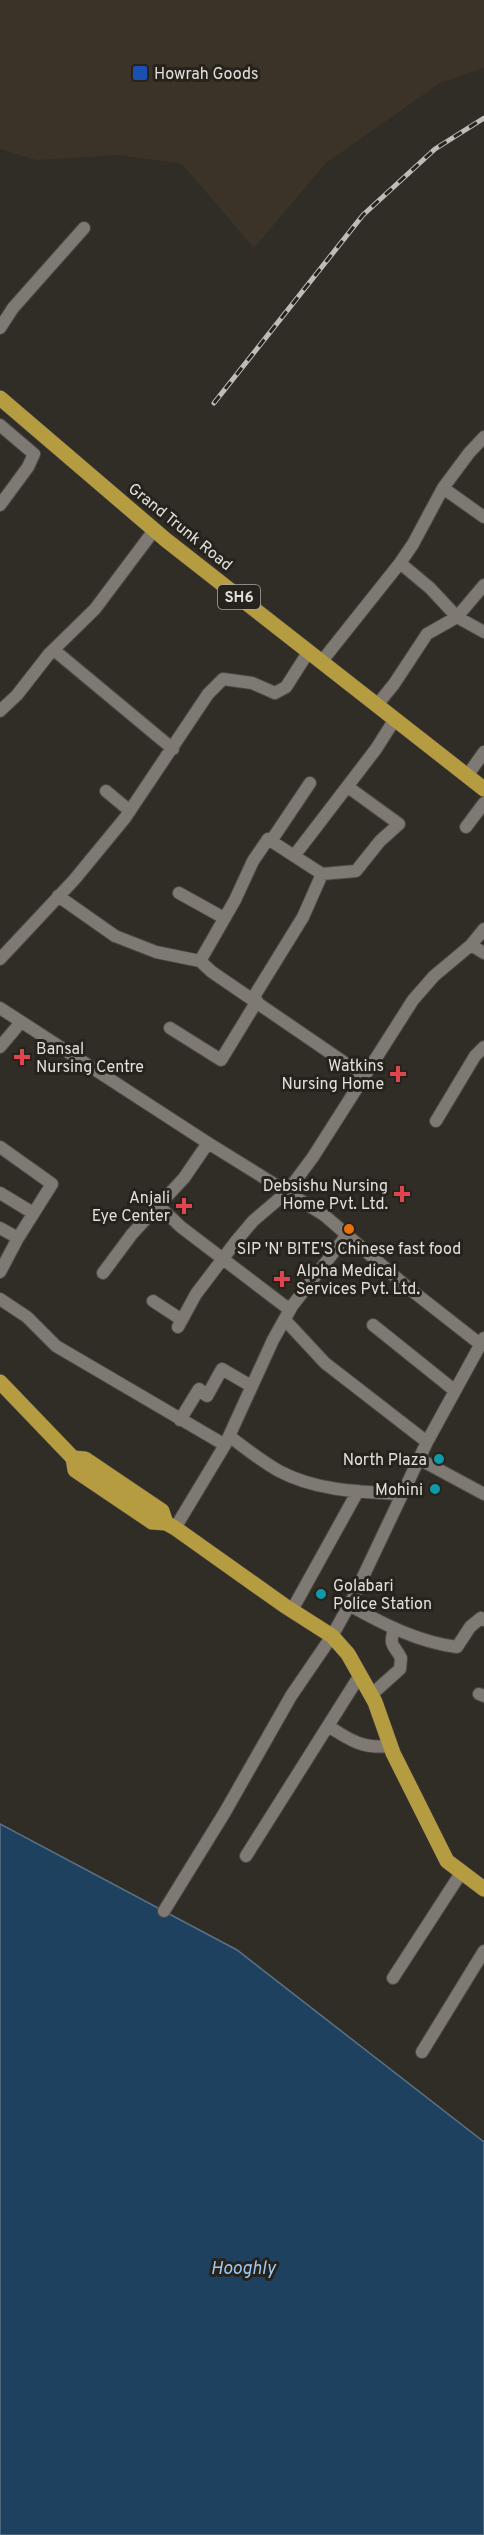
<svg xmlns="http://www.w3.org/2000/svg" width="484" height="2535" viewBox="0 0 484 2535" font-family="Overpass,sans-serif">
  <rect width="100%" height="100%" fill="#302c26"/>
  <!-- built -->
  <path fill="#3b3328" d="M 0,0 L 484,0 L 484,68 L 440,83 L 326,163 L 254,248 L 182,164 L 119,155 L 36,160 L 0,149 Z"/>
  <!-- water -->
  <path fill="#1f4160" stroke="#5a7185" stroke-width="1.5" d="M 0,1824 L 237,1950 L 484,2142 L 484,2535 L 0,2535 Z"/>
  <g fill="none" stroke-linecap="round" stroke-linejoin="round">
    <defs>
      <path id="minor" d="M 0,328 L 13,308 L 84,228
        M 0,425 L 34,454 L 28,467 L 0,505
        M 443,488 L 484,517
        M 400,563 L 430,588 L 457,617 L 484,632
        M 54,650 L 173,749
        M 322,661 L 400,563 L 413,544 L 443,488 L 469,453 L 484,437
        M 377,705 L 394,684 L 427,634 L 457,617 L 484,585
        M 0,711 L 17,695 L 49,654 L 95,609 L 155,529
        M 467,776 L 484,752
        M 106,791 L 130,811
        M 466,827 L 484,803
        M 271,841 L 310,783
        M 294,856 L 376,749 L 395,719
        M 322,874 L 356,871 L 380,841 L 399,824 L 348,787
        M 179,893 L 224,918
        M 58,896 L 115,936 L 156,952 L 200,961
        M 471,945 L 484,953
        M 0,959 L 74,880 L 125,818 L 208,694 L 223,679 L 252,683 L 275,693 L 286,687 L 309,651
        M 253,998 L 303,917 L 322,874 L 268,839 L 253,861 L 235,900 L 200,961 L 212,972 L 364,1076
        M 0,1008 L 208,1143 L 324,1215 L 406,1286 L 480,1344
        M 170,1028 L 221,1060 L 257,1001
        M 0,1047 L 21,1022
        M 436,1121 L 475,1056 L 484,1047
        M 0,1147 L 52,1184 L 18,1238 L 0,1228
        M 0,1193 L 33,1213
        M 158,1205 L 181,1227 L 290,1310
        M 0,1272 L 18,1238
        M 103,1273 L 132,1234 L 184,1178 L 208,1143
        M 0,1299 L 27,1317 L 56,1346 L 225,1445
        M 153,1301 L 182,1320
        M 285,1320 L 325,1363 L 427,1442
        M 373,1325 L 454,1390
        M 178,1327 L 196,1294 L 237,1240 L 253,1221 L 287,1192 L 313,1157 L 413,1000 L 434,976 L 471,945 L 484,929
        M 180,1420 L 199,1389 L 207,1396 L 222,1369 L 251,1386
        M 229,1436 C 245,1448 261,1461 279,1471 C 316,1491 361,1492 402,1494
        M 419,1459 L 484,1494
        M 175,1528 L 225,1445 L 273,1340 L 292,1306 L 347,1235
        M 349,1605 C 383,1624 418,1642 457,1647 L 470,1627 L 481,1618 L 484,1620
        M 292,1610 L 358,1491
        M 479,1694 L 484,1696
        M 371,1695 L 400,1669 L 401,1658 C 393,1643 389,1647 394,1629
        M 328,1726 C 350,1740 362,1749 390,1746
        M 246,1856 L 360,1675
        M 164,1911 L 225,1812 L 291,1696 L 332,1636 L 352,1600 L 427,1442 L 484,1338
        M 393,1978 L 461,1873
        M 422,2052 L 484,1951"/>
      <path id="major" d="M 0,398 L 166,540 L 484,789
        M 0,1382 L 73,1458 L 75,1470 L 152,1522 L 166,1523 L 175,1528 L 285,1606 L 332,1636 L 348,1654 L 375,1702 L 393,1753 L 447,1861 L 484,1889
        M 73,1458 L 85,1459 L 162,1511 L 166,1523"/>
    </defs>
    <!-- minor casing -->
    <use href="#minor" stroke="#4d4944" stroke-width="14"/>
    <!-- major casing -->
    <use href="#major" stroke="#4d4944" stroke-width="16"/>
    <!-- minor -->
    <use href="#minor" stroke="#7e7972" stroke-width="12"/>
    <!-- major -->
    <use href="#major" stroke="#b69c41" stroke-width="15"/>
    <defs>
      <path id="rail" d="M 214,403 L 363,215 L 435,149 L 484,118"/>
    </defs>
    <!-- rail casing -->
    <use href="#rail" stroke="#bfbcb7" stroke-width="5"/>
    <!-- rail -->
    <use href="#rail" stroke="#26221c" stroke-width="3" stroke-dasharray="9" stroke-linecap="butt"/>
  </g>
  <!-- markers -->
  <rect fill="#1a4fb4" stroke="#26221c" stroke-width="2" x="132" y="65" width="16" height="16" rx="3"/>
  <g fill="#e0444e" stroke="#26221c" stroke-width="2">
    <path d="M19 1048h6v6h6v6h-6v6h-6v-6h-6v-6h6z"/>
    <path d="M395 1065h6v6h6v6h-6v6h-6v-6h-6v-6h6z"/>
    <path d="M399 1185h6v6h6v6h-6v6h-6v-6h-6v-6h6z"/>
    <path d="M181 1197h6v6h6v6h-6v6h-6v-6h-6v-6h6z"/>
    <path d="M279 1270h6v6h6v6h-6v6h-6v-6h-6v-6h6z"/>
  </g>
  <circle fill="#e8710a" stroke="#26221c" stroke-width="2" cx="349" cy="1229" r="6"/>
  <g fill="#0f9aa8" stroke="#26221c" stroke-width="2">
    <circle cx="439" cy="1459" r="6"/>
    <circle cx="435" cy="1489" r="6"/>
    <circle cx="321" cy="1594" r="6"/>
  </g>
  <g text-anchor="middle" stroke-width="6" stroke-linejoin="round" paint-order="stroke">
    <!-- shield labels -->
    <rect fill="#26221c" stroke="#aaa7a2" stroke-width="1.5" x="218" y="585" width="42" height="24" rx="4.5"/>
    <g font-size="15" font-weight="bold" fill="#e3e0dc">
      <text x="239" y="602">SH6</text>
    </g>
    <!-- poi labels -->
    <g font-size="16" fill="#e3e0dc" stroke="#26221c" text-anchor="end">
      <text x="154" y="79" text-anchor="start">Howrah Goods</text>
      <text x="36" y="1054" text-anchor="start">Bansal<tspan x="36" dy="18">Nursing Centre</tspan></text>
      <text x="384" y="1071">Watkins<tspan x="384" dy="18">Nursing Home</tspan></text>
      <text x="388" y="1191">Debsishu Nursing<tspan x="388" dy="18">Home Pvt. Ltd.</tspan></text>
      <text x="170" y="1203">Anjali<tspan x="170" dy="18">Eye Center</tspan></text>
      <text x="349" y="1254" text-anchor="middle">SIP 'N' BITE'S Chinese fast food</text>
      <text x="296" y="1276" text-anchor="start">Alpha Medical<tspan x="296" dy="18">Services Pvt. Ltd.</tspan></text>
      <text x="427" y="1465">North Plaza</text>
      <text x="423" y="1495">Mohini</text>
      <text x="333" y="1591" text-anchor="start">Golabari<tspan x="333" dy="18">Police Station</tspan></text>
    </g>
    <!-- street labels -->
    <g font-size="16" fill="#e3e0dc" stroke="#26221c">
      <text transform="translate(181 526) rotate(39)" y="6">Grand Trunk Road</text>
    </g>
    <!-- water labels -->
    <g font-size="18" font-style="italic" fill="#9dc9f5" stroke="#26221c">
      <text x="243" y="2274">Hooghly</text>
    </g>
  </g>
</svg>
